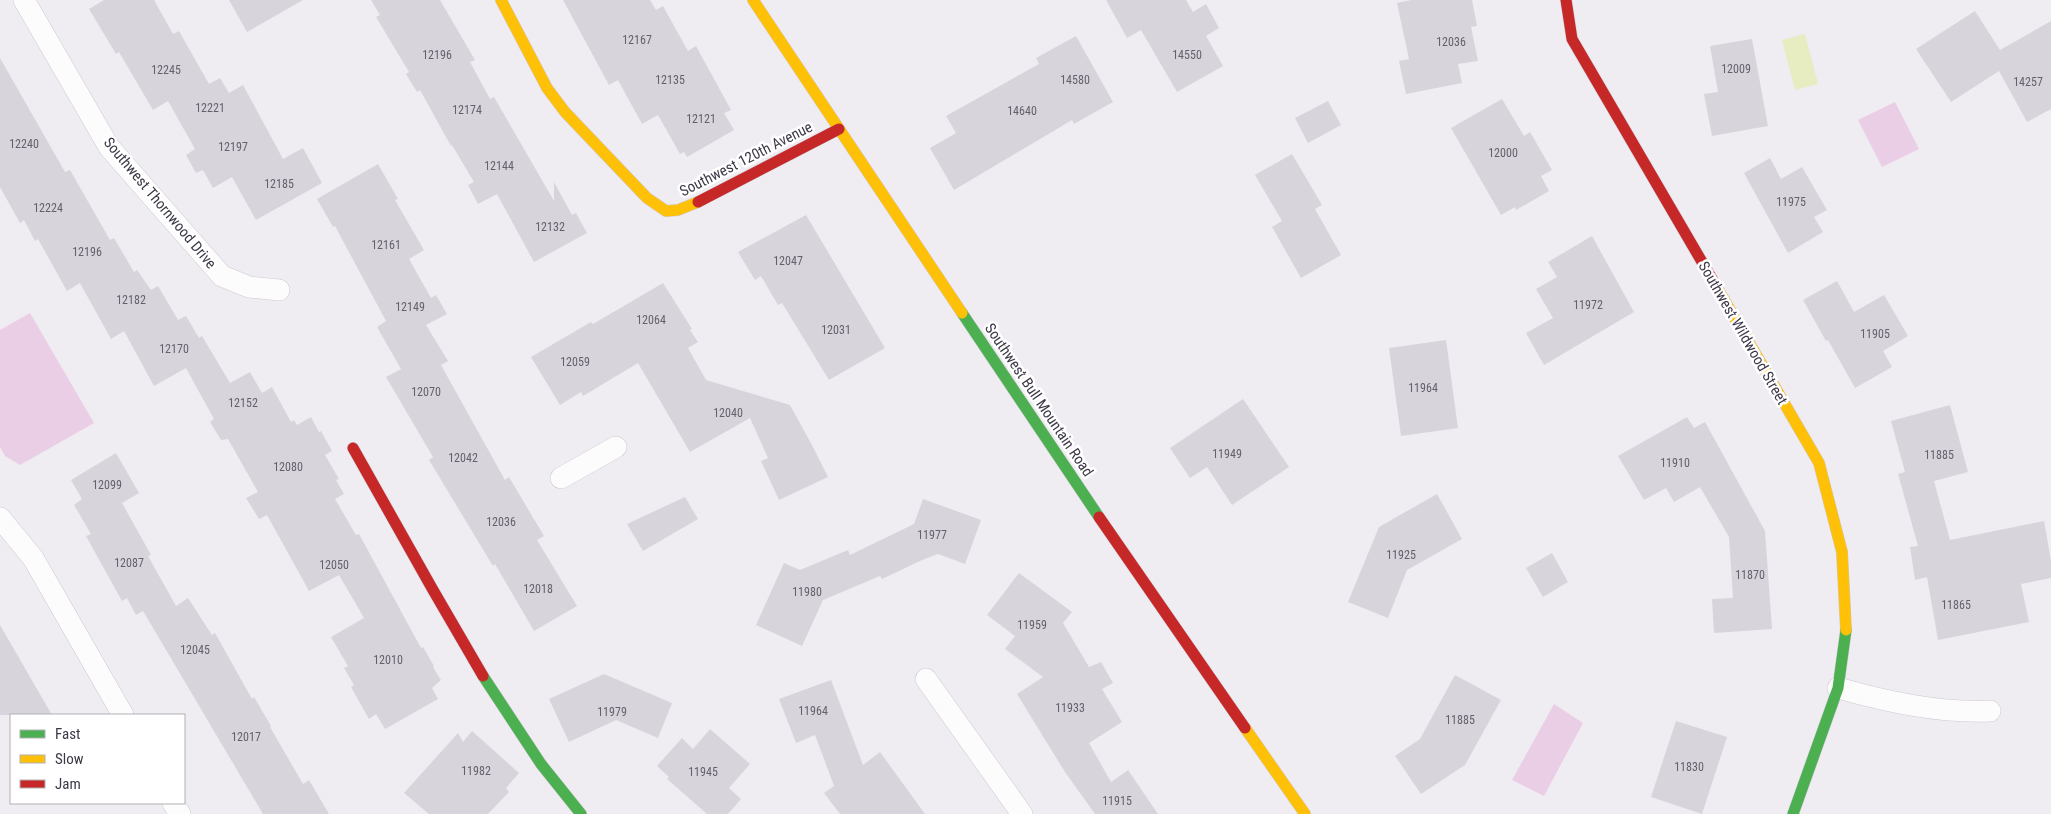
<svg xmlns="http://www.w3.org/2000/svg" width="2051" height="814" viewBox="0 0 2051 814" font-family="'Roboto Condensed',sans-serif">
  <rect width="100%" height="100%" fill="#efecf2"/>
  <!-- green -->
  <path fill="#eacee6" d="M 1895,102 L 1919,149 L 1882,167 L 1858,120 Z
    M 30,313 L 94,423 L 20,465 L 5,456 L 0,447 L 0,330 Z
    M 1554,704 L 1583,723 L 1544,796 L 1512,780 Z"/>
  <!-- water -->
  <path fill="#e7edc0" d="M 1805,34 L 1818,84 L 1795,90 L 1782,40 Z"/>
  <!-- building -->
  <path fill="#d7d5db" d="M 104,0 L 154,0 L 173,34 L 179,31 L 209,84 L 220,78 L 229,93 L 243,85 L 283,159 L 303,148 L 322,183 L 256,220 L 232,177 L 213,188 L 203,170 L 196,173 L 186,155 L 195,149 L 168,101 L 153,110 L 119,52 L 116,54 L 89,9 Z
    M 229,0 L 303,0 L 247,32 Z
    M 371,0 L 440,0 L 475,60 L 470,62 L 490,99 L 494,97 L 554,201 L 554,182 L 572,215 L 576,213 L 587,233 L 534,262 L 497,194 L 478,204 L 468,185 L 474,182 L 452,145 L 451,146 L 420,90 L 417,92 L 406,74 L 409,72 L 376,17 L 380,15 Z
    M 563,0 L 650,0 L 656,10 L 663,6 L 688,51 L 696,46 L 731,110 L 724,113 L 734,130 L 687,157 L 684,152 L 680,154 L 658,115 L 642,124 L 618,80 L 609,85 Z
    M 1106,0 L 1186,0 L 1193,12 L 1206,4 L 1219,28 L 1206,36 L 1223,66 L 1177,92 L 1141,30 L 1127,38 Z
    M 1411,0 L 1472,0 L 1477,26 L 1471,27 L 1478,61 L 1458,64 L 1462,83 L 1406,94 L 1399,61 L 1409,59 L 1397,3 Z
    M 1975,11 L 2000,50 L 2051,21 L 2051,109 L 2027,122 L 1999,71 L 1951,102 L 1916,49 Z
    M 1076,36 L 1113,102 L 1074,124 L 1072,120 L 954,190 L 930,148 L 956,133 L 946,116 L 1039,64 L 1036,58 Z
    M 1752,39 L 1768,126 L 1712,136 L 1704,94 L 1718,92 L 1710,46 Z
    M 0,58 L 65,172 L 70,170 L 110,240 L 114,238 L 134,272 L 137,270 L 151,290 L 158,286 L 178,320 L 186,316 L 199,338 L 202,336 L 230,383 L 250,372 L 262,393 L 272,387 L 291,422 L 294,420 L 297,425 L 311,417 L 319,432 L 321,431 L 332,451 L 325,455 L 339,479 L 336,480 L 344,494 L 335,499 L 356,535 L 359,534 L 421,648 L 423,647 L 434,666 L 433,667 L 441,680 L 432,688 L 438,699 L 385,729 L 376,714 L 369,719 L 351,687 L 354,685 L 344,668 L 348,666 L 331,637 L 364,618 L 339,575 L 309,591 L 267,515 L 259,519 L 246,498 L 258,492 L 228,439 L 221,440 L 210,422 L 214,419 L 186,368 L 154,386 L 124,331 L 111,339 L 80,283 L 67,291 L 38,239 L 35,241 L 24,220 L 20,223 L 0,187 Z
    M 1502,99 L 1524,136 L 1530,132 L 1552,170 L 1541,176 L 1549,191 L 1516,210 L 1515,207 L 1501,215 L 1451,128 Z
    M 1328,101 L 1341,125 L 1308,143 L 1295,118 Z
    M 1292,154 L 1322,205 L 1315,209 L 1341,255 L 1301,278 L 1272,227 L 1282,221 L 1255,175 Z
    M 1770,158 L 1781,179 L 1802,167 L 1827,210 L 1814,217 L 1823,232 L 1788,253 L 1744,173 Z
    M 378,164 L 398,199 L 395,200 L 424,250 L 409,259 L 431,298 L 436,295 L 447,314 L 426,325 L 448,361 L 441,365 L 505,480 L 509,477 L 544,536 L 537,540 L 577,606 L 534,631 L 495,564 L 493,566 L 429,460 L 433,457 L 386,377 L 401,369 L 377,327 L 386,321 L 335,226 L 333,227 L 317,199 Z
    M 806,215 L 885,348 L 829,380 L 782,303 L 778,305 L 761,276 L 755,280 L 738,252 Z
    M 1592,236 L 1634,312 L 1544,365 L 1526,333 L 1553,318 L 1536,289 L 1557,277 L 1548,262 Z
    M 1837,281 L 1854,312 L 1884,295 L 1908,336 L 1883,351 L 1892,367 L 1855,388 L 1828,340 L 1826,341 L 1803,300 Z
    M 663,283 L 692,329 L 690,330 L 698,342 L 688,348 L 706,380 L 790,405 L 813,447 L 828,477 L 779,500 L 761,461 L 768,458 L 750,418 L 690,452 L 638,363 L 583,396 L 581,392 L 560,405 L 531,357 L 591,322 L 593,324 Z
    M 1446,340 L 1458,428 L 1401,436 L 1389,348 Z
    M 1243,399 L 1289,467 L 1232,505 L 1207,467 L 1190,478 L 1170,448 Z
    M 1950,405 L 1968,472 L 1934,481 L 1950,540 L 2044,521 L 2051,561 L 2051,578 L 2021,584 L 2029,622 L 1938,640 L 1927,577 L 1915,580 L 1910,547 L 1918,546 L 1898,474 L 1905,472 L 1891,421 Z
    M 1687,417 L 1694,428 L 1705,422 L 1765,531 L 1772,629 L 1714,633 L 1712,599 L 1733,598 L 1729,537 L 1700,487 L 1674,502 L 1666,488 L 1644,500 L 1618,456 Z
    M 116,453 L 139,493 L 122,503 L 151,555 L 148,556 L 176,606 L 188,598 L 212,635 L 215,633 L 252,699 L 254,697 L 271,726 L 270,727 L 303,784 L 309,780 L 329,814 L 263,814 L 143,611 L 136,615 L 127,598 L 122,601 L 86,536 L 91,534 L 74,505 L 82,499 L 71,480 Z
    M 1437,494 L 1462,539 L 1407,570 L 1388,618 L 1348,602 L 1379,527 Z
    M 685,497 L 698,519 L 643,551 L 627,524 Z
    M 923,499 L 981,520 L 965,564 L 938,554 L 922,560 L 882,579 L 880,576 L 823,600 L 802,646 L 756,625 L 784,563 L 800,570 L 848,550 L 850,555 L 914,524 Z
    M 1552,553 L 1568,582 L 1543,597 L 1526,568 Z
    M 1019,573 L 1072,612 L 1063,623 L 1089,667 L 1101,662 L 1113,683 L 1102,689 L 1122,722 L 1089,743 L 1111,782 L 1128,770 L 1158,814 L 1095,814 L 1065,772 L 1017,694 L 1043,677 L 1005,649 L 1015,636 L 987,615 Z
    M 0,625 L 52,715 L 0,715 Z
    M 604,674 L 672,703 L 658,738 L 616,720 L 569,742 L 549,699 Z
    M 1455,675 L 1501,700 L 1465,765 L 1421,794 L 1395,756 L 1420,739 Z
    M 831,680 L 863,765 L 880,752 L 925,814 L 840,814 L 824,793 L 834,786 L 815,735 L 796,743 L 779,699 Z
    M 1676,721 L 1727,737 L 1702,814 L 1651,797 Z
    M 710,729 L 750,764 L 729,788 L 741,799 L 728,814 L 707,814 L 667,779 L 669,777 L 657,766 L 682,738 L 693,749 Z
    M 472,731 L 519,773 L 506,788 L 509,792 L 488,814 L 429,814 L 404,793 L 458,733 L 463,742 Z"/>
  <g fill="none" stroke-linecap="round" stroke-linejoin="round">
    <defs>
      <path id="street" d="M 24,0 L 109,147 L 157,202 L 222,276 L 249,287 L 279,290
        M 561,478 L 616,447
        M 0,518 L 33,558 L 123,715
        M 926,679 L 1022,814
        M 1838,688 C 1888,702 1938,713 1990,711
        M 173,803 L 180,814"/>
      <path id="fast" d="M 962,313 L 1099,517
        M 483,676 L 541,764 L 581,814
        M 1793,814 L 1838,688 L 1846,630"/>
      <path id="slow" d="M 501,0 L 547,88 L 565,112 L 647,198 L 666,211 L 678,210 L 698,202
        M 753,0 L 962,313
        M 1712,279 L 1819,463 L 1842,552 L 1846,630
        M 1245,728 L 1305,814"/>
      <path id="jam" d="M 1566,0 L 1572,39 L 1712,279
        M 698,202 L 839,129
        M 353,448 L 433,590 L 483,676
        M 1099,517 L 1245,728"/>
    </defs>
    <!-- street casing -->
    <use href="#street" stroke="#cccad0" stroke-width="22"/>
    <!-- fast casing -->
    <use href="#fast" stroke="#cec8d5" stroke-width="12"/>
    <!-- slow casing -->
    <use href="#slow" stroke="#cec8d5" stroke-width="12"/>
    <!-- jam casing -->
    <use href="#jam" stroke="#cec8d5" stroke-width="12"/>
    <!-- street -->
    <use href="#street" stroke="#fdfcfd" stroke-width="21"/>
    <!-- fast -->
    <use href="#fast" stroke="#4caf50" stroke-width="11"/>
    <!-- slow -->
    <use href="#slow" stroke="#ffc107" stroke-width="11"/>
    <!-- jam -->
    <use href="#jam" stroke="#c62828" stroke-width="11"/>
  </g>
  <g text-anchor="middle" stroke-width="5" stroke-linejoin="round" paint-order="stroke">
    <!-- number labels -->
    <g font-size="12" fill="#64606d">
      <text x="637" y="44">12167</text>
      <text x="1451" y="46">12036</text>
      <text x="437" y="59">12196</text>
      <text x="1187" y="59">14550</text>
      <text x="1736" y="73">12009</text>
      <text x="166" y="74">12245</text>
      <text x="670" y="84">12135</text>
      <text x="1075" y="84">14580</text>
      <text x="2028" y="86">14257</text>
      <text x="210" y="112">12221</text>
      <text x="467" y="114">12174</text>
      <text x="1022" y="115">14640</text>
      <text x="701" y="123">12121</text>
      <text x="24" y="148">12240</text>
      <text x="233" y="151">12197</text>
      <text x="1503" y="157">12000</text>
      <text x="499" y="170">12144</text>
      <text x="279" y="188">12185</text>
      <text x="1791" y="206">11975</text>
      <text x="48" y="212">12224</text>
      <text x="550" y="231">12132</text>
      <text x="386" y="249">12161</text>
      <text x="87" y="256">12196</text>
      <text x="788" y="265">12047</text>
      <text x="131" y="304">12182</text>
      <text x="1588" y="309">11972</text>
      <text x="410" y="311">12149</text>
      <text x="651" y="324">12064</text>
      <text x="836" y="334">12031</text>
      <text x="1875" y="338">11905</text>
      <text x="174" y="353">12170</text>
      <text x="575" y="366">12059</text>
      <text x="1423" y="392">11964</text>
      <text x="426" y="396">12070</text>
      <text x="243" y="407">12152</text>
      <text x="728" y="417">12040</text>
      <text x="1227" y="458">11949</text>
      <text x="1939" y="459">11885</text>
      <text x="463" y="462">12042</text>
      <text x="1675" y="467">11910</text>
      <text x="288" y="471">12080</text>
      <text x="107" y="489">12099</text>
      <text x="501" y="526">12036</text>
      <text x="932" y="539">11977</text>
      <text x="1401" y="559">11925</text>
      <text x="129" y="567">12087</text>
      <text x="334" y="569">12050</text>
      <text x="1750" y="579">11870</text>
      <text x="538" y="593">12018</text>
      <text x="807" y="596">11980</text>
      <text x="1956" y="609">11865</text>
      <text x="1032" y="629">11959</text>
      <text x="195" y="654">12045</text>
      <text x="388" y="664">12010</text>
      <text x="1070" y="712">11933</text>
      <text x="813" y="715">11964</text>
      <text x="612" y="716">11979</text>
      <text x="1460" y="724">11885</text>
      <text x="246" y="741">12017</text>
      <text x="1689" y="771">11830</text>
      <text x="476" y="775">11982</text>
      <text x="703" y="776">11945</text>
      <text x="1117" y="805">11915</text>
    </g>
    <!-- street labels -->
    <g font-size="15" fill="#3d3847" stroke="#fff">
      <text transform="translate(746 159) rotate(-27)" y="5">Southwest 120th Avenue</text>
      <text transform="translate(160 203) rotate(50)" y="5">Southwest Thornwood Drive</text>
      <text transform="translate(1743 333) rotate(60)" y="5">Southwest Wildwood Street</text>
      <text transform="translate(1039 400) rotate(56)" y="5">Southwest Bull Mountain Road</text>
    </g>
  </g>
  <!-- legend -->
  <rect x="10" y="714" width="175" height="90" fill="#ffffff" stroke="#b1afb5"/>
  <rect x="20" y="730" width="25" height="8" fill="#4caf50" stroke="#b1afb5"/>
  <text x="55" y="739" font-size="15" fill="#3d3847">Fast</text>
  <rect x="20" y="755" width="25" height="8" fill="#ffc107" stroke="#b1afb5"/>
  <text x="55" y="764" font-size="15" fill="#3d3847">Slow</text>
  <rect x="20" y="780" width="25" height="8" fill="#c62828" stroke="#b1afb5"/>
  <text x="55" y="789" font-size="15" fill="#3d3847">Jam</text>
</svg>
